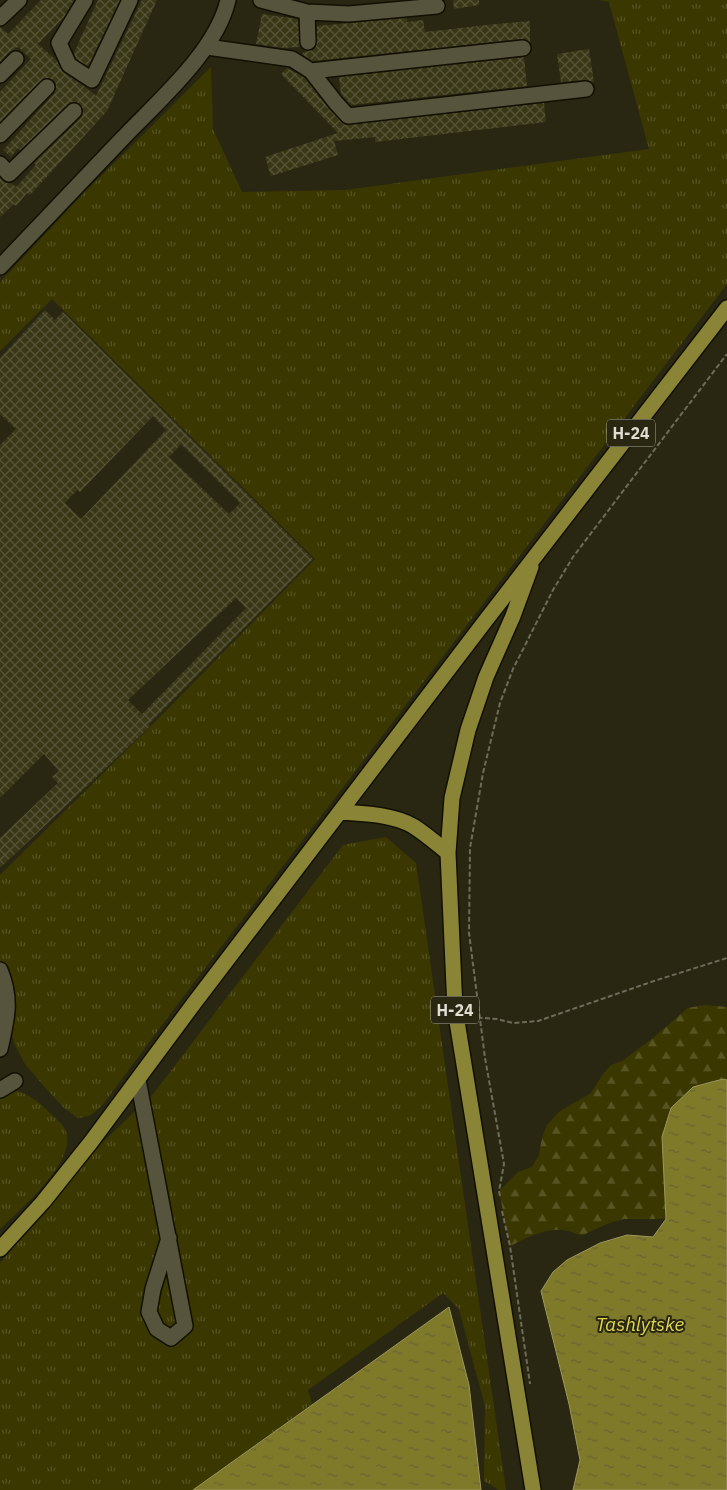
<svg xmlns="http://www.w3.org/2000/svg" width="727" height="1490" viewBox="0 0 727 1490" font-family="'IBM Plex Sans',sans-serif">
  <defs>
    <pattern id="grass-tufts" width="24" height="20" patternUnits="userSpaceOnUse" patternTransform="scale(1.25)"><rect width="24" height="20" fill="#3b3700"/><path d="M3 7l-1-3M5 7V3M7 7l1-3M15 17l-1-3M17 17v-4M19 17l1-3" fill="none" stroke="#575424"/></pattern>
    <pattern id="forest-firs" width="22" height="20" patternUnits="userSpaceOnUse" patternTransform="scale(1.25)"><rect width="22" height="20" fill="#3b3700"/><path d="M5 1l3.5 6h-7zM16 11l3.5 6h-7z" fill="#575424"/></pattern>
    <pattern id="water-ripples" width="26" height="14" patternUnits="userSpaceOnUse" patternTransform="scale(1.25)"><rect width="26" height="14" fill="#7f792a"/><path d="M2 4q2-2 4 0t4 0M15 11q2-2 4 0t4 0" fill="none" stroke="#676332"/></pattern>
    <pattern id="building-cross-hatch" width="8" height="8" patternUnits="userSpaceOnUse" patternTransform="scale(1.25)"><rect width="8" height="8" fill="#3a3717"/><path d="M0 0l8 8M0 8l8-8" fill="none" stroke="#565438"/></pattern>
  </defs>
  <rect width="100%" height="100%" fill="#292712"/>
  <!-- grass -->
  <path fill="url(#grass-tufts)" d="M 599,0 L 727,0 L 727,284 L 183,997 L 104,1103 C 95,1112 91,1117 78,1118 L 64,1108 L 42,1084 L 25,1064 L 14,1043 L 12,1033 L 10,991 L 0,961 L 0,875 L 145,732 L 315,559 L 52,299 L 0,351 L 0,282 L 83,194 L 211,67 L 213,129 L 242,192 L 345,190 L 649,149 L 609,2 Z
    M 386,837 L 416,863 L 506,1490 L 499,1490 L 484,1481 L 485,1406 L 459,1309 L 443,1293 L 308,1390 L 312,1404 L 193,1490 L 0,1490 L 0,1263 L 100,1145 L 154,1093 L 343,845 Z
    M 16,1091 C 30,1094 41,1104 51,1114 C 56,1119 63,1124 66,1131 C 77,1162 20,1209 0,1229 L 0,1098 Z"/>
  <!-- forest -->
  <path fill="url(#forest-firs)" d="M 705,1005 L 727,1007 L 727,1080 L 723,1079 L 671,1108 L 662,1137 L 666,1219 L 624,1219 L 609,1223 L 583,1235 C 577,1235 573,1232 568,1231 C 547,1226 528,1238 510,1246 L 499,1191 L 518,1172 L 532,1167 L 539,1155 L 542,1138 L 547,1125 L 559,1112 L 591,1093 L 603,1074 L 611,1065 L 622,1061 L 653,1038 L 688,1008 Z"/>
  <!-- water -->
  <path fill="url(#water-ripples)" stroke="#9c975c" d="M 723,1079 L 727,1080 L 727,1490 L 573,1490 L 580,1460 L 569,1404 L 541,1291 L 553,1272 L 567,1260 L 600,1243 L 627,1235 L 653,1237 L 666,1219 L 662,1137 L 671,1108 L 693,1087 Z
    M 449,1307 L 469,1385 L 481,1490 L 193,1490 Z"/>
  <!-- building -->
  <path fill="url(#building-cross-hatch)" fill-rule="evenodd" d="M 41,0 L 74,0 L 64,17 L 39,43 L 36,42 L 57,61 L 63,72 L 85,87 L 96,96 L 142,0 L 157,0 L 107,111 L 30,195 L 27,193 L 16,206 L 14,204 L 0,217 L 0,178 L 6,183 L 11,183 L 16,187 L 36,165 L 34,163 L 81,118 L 83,113 L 80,104 L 76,102 L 71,102 L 20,150 L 18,148 L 11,157 L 3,150 L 54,94 L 56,89 L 56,84 L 53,80 L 49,78 L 44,78 L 0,122 L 0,92 L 31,59 L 18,47 L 9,52 L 0,62 L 0,27 L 8,34 Z
    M 98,0 L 120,0 L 88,66 L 76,59 L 74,53 Z
    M 453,0 L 479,0 L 479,5 L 454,9 Z
    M 262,14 L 298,19 L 300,47 L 284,48 L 256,44 Z
    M 407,18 L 407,22 L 423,20 L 425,32 L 487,25 L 530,21 L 530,42 L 522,39 L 313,61 L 302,54 L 306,51 L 313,50 L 316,47 L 317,26 Z
    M 589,49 L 594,82 L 585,80 L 561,82 L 557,54 Z
    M 524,57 L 527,86 L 351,105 L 341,94 L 339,77 Z
    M 287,68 L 305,78 L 329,109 L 345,125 L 544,103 L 546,122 L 375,142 L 375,137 L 334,141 L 338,155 L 271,176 L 265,157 L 338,133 L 281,74 Z
    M 45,310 L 55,320 L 63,312 L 313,559 L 149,724 L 150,726 L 140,736 L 0,868 L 0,838 L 58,783 L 52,777 L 59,771 L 44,754 L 0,798 L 0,445 L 16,429 L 0,414 L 0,358 ZM 153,416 L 166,430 L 81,519 L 65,503 L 77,490 L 80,492 ZM 181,444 L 240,503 L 229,514 L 169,457 ZM 236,598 L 246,608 L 142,714 L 128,700 Z"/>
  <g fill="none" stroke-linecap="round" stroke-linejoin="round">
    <defs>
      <path id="minor" d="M 85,0 L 59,43 L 69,65 L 92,80 L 130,0
        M 261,0 L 307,12 L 349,14 L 437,6
        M 307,12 L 308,42
        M 0,18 L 19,0
        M 207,47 L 292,59 L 311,71 L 523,48
        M 311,71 L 336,103 L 348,116 L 586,89
        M 0,75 L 16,59
        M 0,135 L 47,87
        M 0,164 L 9,174 L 74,111
        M 0,267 C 40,225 80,183 121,140 C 157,102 216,52 228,0
        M 0,970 C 12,999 7,1019 0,1049
        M 138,1080 L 185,1326 L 171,1338 L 157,1329 L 149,1312 L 153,1289 L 169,1238
        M 0,1090 L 15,1081"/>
      <path id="major" d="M 531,567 L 513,616 L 486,677 L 468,730 L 452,798 L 448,853 L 455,1009 L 533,1490
        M 340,812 C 364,814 392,814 413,826 C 426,834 437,844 448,853
        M 0,1249 L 43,1202 L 91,1142 L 195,1002 L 486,620 L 727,308"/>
    </defs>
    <!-- minor casing -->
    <use href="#minor" stroke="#121000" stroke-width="18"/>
    <!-- major casing -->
    <use href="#major" stroke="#121000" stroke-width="18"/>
    <!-- path -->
    <path stroke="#6d6c5a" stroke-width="2" stroke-dasharray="5 2.5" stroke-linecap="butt" d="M 470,1017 L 497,1019 L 513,1023 L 538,1021 L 657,980 L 727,958
      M 500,1196 L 499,1191 L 504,1164 L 485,1058 L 469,933 L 470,848 L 483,773 L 500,703 L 513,669 L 553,590 L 573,557 L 727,354
      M 502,1211 L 510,1246 L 530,1384"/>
    <!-- minor -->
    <use href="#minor" stroke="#56543d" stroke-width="15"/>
    <!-- major -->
    <use href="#major" stroke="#8a8436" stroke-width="15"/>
  </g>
  <g text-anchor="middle" stroke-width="4" stroke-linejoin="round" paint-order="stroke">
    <!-- shield labels -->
    <g fill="#292712" stroke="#a8a798" stroke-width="1">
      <rect x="607" y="419.5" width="48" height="27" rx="4"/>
      <rect x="431" y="996.5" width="48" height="27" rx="4"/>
    </g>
    <g font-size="16" font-weight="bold" fill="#dfded1">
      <text x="631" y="439">Н-24</text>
      <text x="455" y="1016">Н-24</text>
    </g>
    <!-- water labels -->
    <g font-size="19" font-style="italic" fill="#e1d74d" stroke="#292712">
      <text x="640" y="1331">Tashlytske</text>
    </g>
  </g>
</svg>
